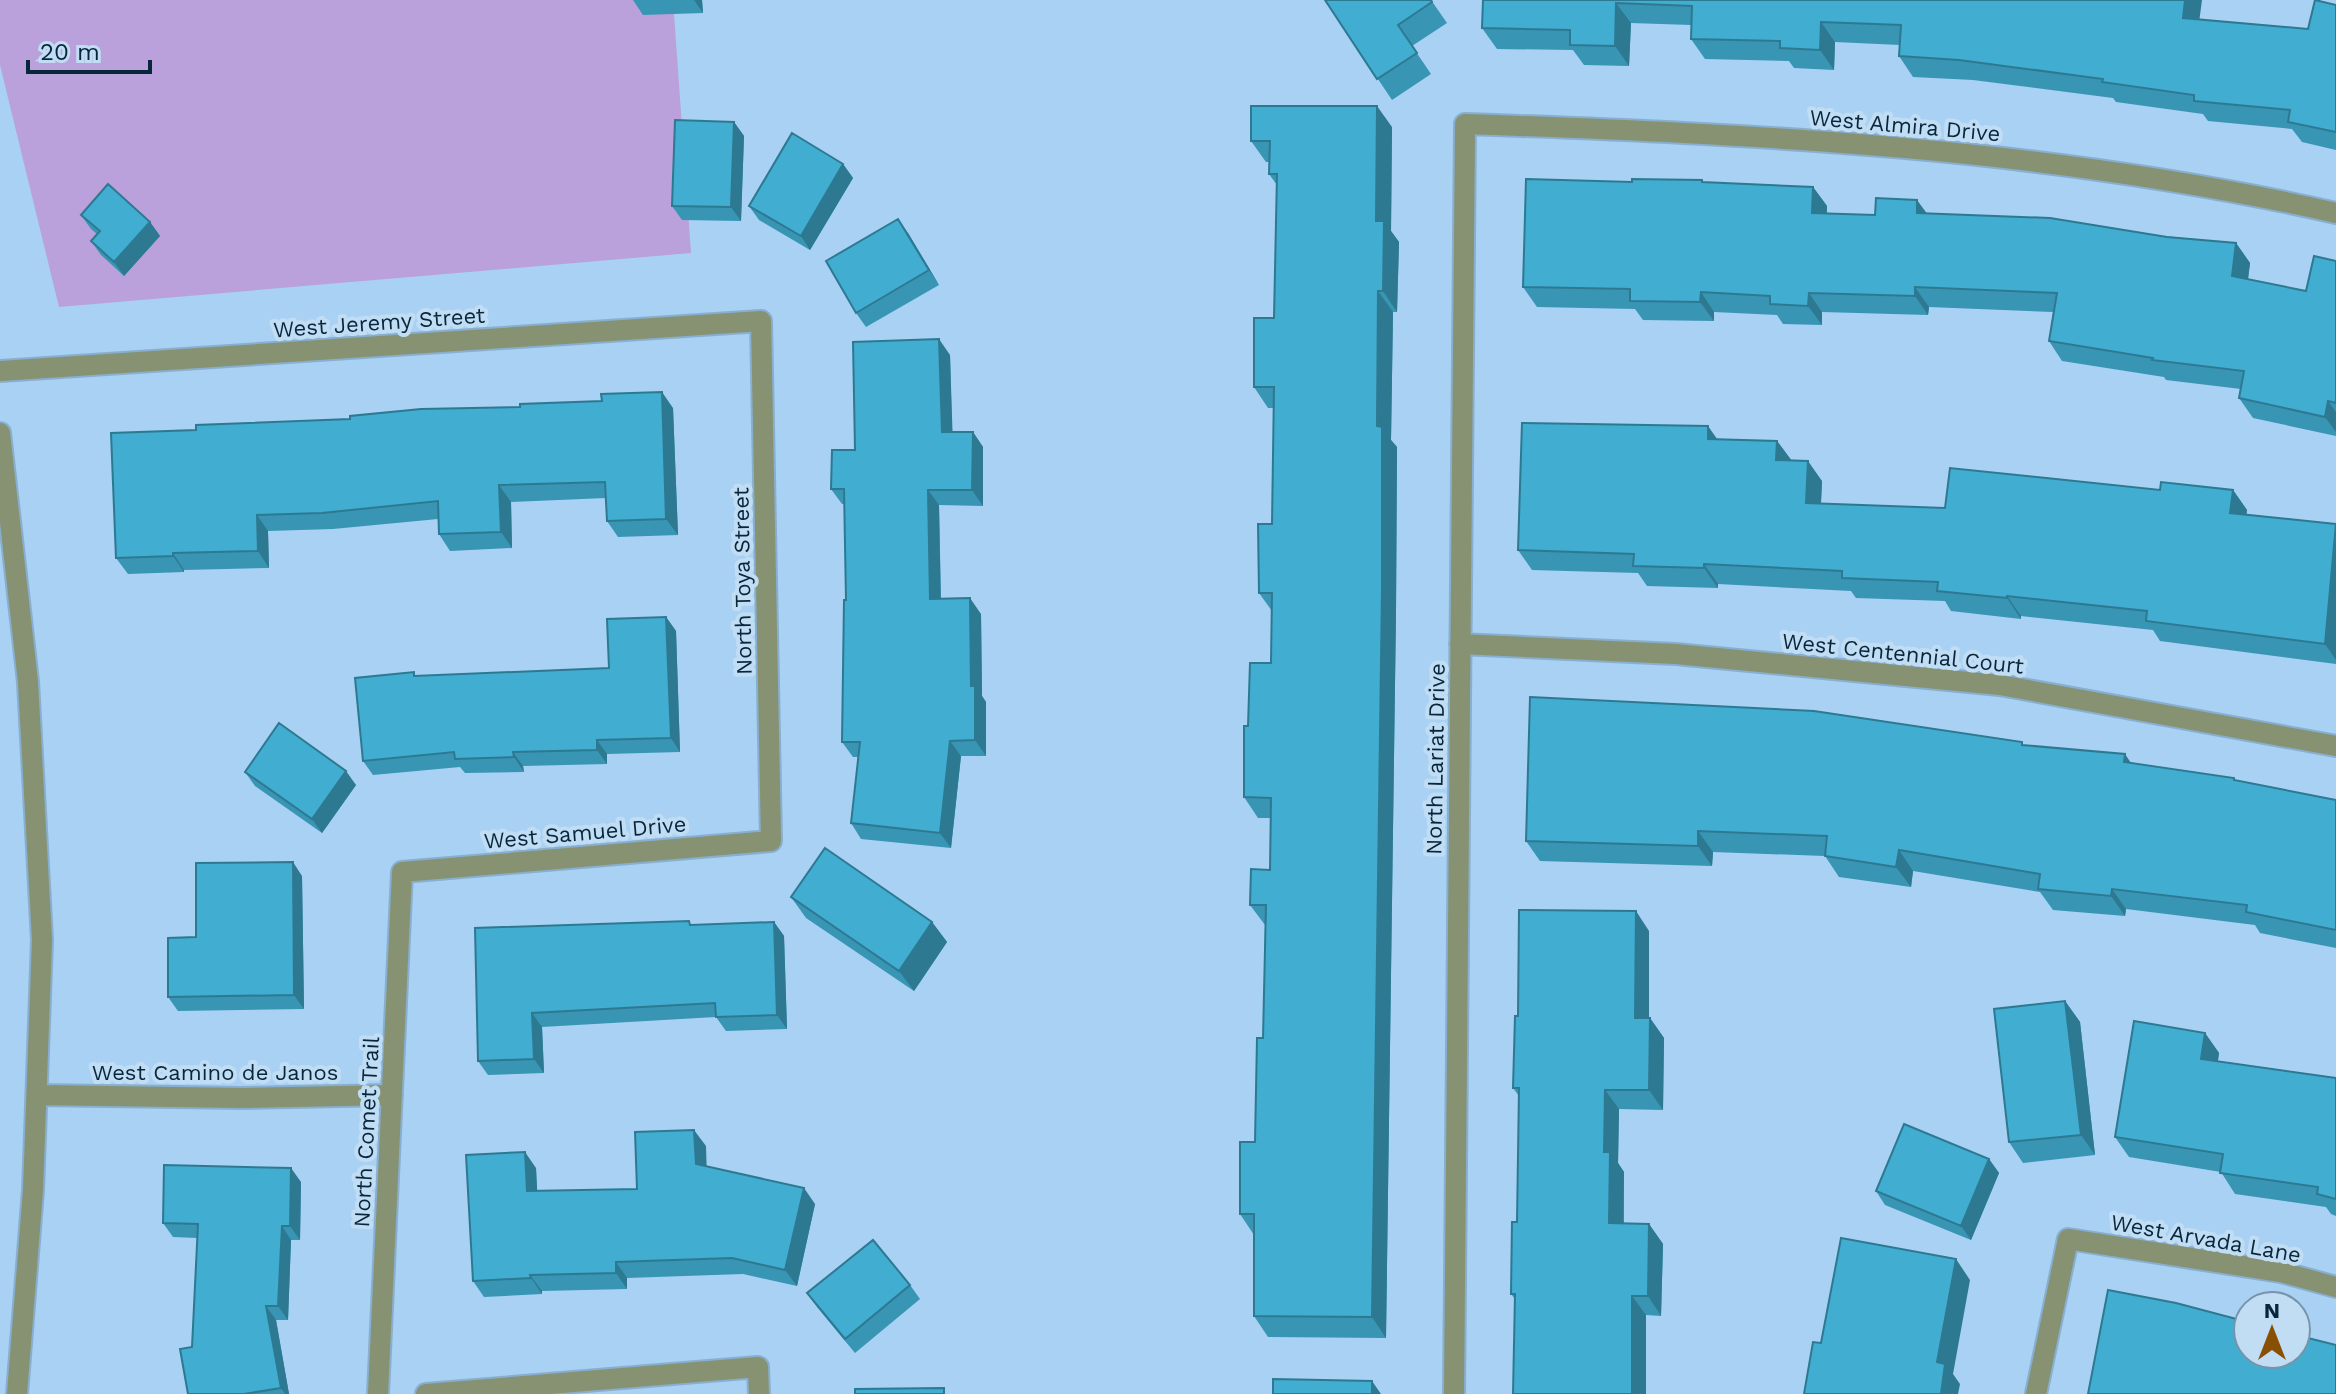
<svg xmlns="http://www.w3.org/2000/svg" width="2336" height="1394" viewBox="0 0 2336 1394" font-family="'Work Sans',sans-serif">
  <rect width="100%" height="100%" fill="#a8d1f4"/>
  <!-- green -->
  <path fill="#baa1db" d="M 0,0 L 673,0 L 691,253 L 59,307 L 0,65 Z"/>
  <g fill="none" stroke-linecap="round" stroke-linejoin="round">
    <defs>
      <path id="minor" d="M 0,371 L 761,321 L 771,841 L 402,872 L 378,1394
        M 0,433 L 28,682 L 42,940 L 33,1190 L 17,1394
        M 1460,644 L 1676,654 L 2000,685 L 2336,746
        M 38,1095 L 242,1098 L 392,1095
        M 426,1394 L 758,1367 L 759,1394
        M 1454,1394 L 1465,124 C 1757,134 2051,148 2336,213
        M 2036,1394 L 2068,1239 L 2281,1272 L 2336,1287"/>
    </defs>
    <!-- minor casing -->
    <use href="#minor" stroke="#88afcf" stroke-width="24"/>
    <!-- minor -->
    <use href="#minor" stroke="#869271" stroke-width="20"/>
  </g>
  <!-- wall -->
  <path fill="#3895b4" d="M 633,0 L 702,0 L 703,13 L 643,15 Z
    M 1325,0 L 1431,0 L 1447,23 L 1412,46 L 1431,74 L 1392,100 Z
    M 1483,0 L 2199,19 L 2308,29 L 2336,5 L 2336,150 L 2302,142 L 2292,129 L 2208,121 L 2203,114 L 2116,102 L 2113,98 L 1973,80 L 1913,77 L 1899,56 L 1900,45 L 1835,42 L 1834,70 L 1794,68 L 1789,61 L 1705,59 L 1691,39 L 1691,25 L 1631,23 L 1629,66 L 1584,65 L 1573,50 L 1497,49 L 1482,28 Z
    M 734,122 L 744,136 L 741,221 L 682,220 L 672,206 Z
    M 1392,127 L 1391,231 L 1399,242 L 1397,312 L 1393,312 L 1391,440 L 1397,447 L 1396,611 L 1386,1338 L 1268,1337 L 1254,1316 L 1254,1235 L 1240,1214 L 1255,1142 L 1263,1038 L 1265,925 L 1250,905 L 1270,870 L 1271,818 L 1258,818 L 1244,797 L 1248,726 L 1271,663 L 1272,611 L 1259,593 L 1272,524 L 1274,408 L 1268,408 L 1254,387 L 1274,318 L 1277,185 L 1269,174 L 1269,162 L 1266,162 L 1251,141 Z
    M 843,164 L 853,178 L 810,250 L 759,220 L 749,206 Z
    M 1704,182 L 1813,187 L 1827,206 L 1827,213 L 1875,215 L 1926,213 L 2236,243 L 2250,263 L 2248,279 L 2306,291 L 2336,261 L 2336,436 L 2253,418 L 2239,398 L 2241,389 L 2166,380 L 2164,377 L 2062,361 L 2049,341 L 2053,312 L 1929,307 L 1928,315 L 1822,312 L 1822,325 L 1783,324 L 1777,315 L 1714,312 L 1714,321 L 1643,320 L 1635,309 L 1537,307 L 1523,287 Z
    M 81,215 L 150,222 L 160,236 L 124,276 L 101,255 L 91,241 L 97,234 L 91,229 Z
    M 908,233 L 939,285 L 866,327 L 856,313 Z
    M 950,355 L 952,432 L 973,432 L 983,447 L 983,506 L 939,505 L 941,599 L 981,614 L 982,696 L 986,702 L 986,756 L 961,756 L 951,848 L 861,839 L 851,823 L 858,757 L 853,757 L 842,742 L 846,600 L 844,504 L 842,504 L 831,489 L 855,450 Z
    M 520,407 L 673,408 L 678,535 L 618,537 L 607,521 L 606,498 L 511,502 L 512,548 L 450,551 L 439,534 L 438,519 L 333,529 L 268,531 L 269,568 L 184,570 L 184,572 L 128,574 L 116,558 L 196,430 Z
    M 1718,439 L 1777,441 L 1791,460 L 1822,481 L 1821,504 L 1945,508 L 2160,490 L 2233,490 L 2247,510 L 2246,515 L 2336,524 L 2336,664 L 2160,641 L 2153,630 L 2021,616 L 2021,619 L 1951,611 L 1945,601 L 1856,598 L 1851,591 L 1718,584 L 1718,588 L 1647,586 L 1638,573 L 1532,570 L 1518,550 Z
    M 666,617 L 676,631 L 680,752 L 607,754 L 607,764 L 523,766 L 524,772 L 465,773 L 460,767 L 373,775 L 363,761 L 417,676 L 609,668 Z
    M 2024,745 L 2236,780 L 2336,800 L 2336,948 L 2260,933 L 2255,925 L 2126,909 L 2125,916 L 2053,910 L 2040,892 L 1913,871 L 1911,887 L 1839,877 L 1825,856 L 1713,852 L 1712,866 L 1540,861 L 1526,841 Z
    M 245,772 L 356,785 L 322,833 L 255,786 Z
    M 302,876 L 304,1009 L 178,1011 L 168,997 L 196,937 Z
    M 791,897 L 932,922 L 947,942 L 914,991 L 806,918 Z
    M 774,922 L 784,936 L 787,1029 L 726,1031 L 716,1017 L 542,1027 L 544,1073 L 488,1075 L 478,1061 L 475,928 L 692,925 Z
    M 1649,931 L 1649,1018 L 1650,1018 L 1664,1038 L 1663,1110 L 1619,1109 L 1618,1163 L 1624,1172 L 1624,1223 L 1649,1224 L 1663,1244 L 1661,1316 L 1646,1315 L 1646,1394 L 1513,1394 L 1515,1299 L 1511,1294 L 1517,1222 L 1519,1096 L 1513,1088 L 1518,1016 Z
    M 2065,1001 L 2080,1022 L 2095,1155 L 2023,1163 L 2009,1142 Z
    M 2205,1033 L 2219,1053 L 2218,1061 L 2336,1078 L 2336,1216 L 2331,1214 L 2326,1207 L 2235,1194 L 2221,1172 L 2129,1157 L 2115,1137 Z
    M 706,1146 L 706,1166 L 815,1204 L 797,1286 L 743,1274 L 627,1278 L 627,1289 L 542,1291 L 542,1294 L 484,1297 L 473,1281 L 536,1168 L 537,1191 L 637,1189 Z
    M 1989,1159 L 1999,1173 L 1971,1240 L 1885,1205 L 1876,1191 Z
    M 301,1182 L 300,1240 L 291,1240 L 288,1320 L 276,1320 L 289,1394 L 188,1394 L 192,1347 L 197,1238 L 173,1237 L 163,1223 Z
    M 910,1285 L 920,1299 L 855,1353 L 817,1307 L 807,1293 Z"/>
  <!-- shaded-wall -->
  <path fill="#2e7992" d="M 694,0 L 702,0 L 703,13 Z
    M 2185,0 L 2202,0 L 2197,38 L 2183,18 Z
    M 1616,3 L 1631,23 L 1629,66 L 1615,46 Z
    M 1821,22 L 1835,42 L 1834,70 L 1820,50 Z
    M 1377,106 L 1392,127 L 1391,231 L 1399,242 L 1397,312 L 1383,291 L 1376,221 Z
    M 734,122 L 744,136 L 741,221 L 731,207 Z
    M 843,164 L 853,178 L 810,250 L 801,236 Z
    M 1813,187 L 1827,206 L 1826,232 L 1812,213 Z
    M 1917,200 L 1931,219 L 1917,213 Z
    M 898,219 L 908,233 L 939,285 L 929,270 Z
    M 150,222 L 160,236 L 124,276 L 114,262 Z
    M 2236,243 L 2250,263 L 2246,295 L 2232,276 Z
    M 1915,287 L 1929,307 L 1928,315 L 1915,296 Z
    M 1378,291 L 1393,312 L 1391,440 L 1397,447 L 1396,611 L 1386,1338 L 1372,1317 Z
    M 1701,292 L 1714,312 L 1714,321 L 1700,302 Z
    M 1809,293 L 1822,312 L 1822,325 L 1808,306 Z
    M 939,339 L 950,355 L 953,447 L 942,432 Z
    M 662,392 L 673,408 L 678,535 L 666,519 Z
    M 2328,401 L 2336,412 L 2336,432 L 2325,417 Z
    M 1708,426 L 1722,446 L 1708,439 Z
    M 973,432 L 983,447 L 983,506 L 972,490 Z
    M 1777,441 L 1792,461 L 1776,460 Z
    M 1808,461 L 1822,481 L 1820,523 L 1806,503 Z
    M 499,485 L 511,502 L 512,548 L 501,532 Z
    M 928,490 L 939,505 L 941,614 L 930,599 Z
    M 2233,490 L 2247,510 L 2244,533 L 2230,513 Z
    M 257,515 L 268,531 L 269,568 L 258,551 Z
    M 2336,534 L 2336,660 L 2325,644 Z
    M 173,553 L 184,570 L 184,572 L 173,556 Z
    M 1704,564 L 1718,584 L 1718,588 L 1704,568 Z
    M 2007,596 L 2021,616 L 2021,619 L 2007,598 Z
    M 970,598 L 981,614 L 982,696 L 986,702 L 986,756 L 975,740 L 971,686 Z
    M 666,617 L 676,631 L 680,752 L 671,738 Z
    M 597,740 L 607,754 L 607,764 L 597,750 Z
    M 950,741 L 961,756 L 951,848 L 940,833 Z
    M 513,752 L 523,766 L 524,772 L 514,757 Z
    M 2125,754 L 2139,775 L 2124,762 Z
    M 346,771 L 356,785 L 322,833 L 312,819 Z
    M 1698,831 L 1713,852 L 1712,866 L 1698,846 Z
    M 1899,850 L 1913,871 L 1911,887 L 1896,867 Z
    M 293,862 L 302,876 L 304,1009 L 294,995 Z
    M 2112,889 L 2126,909 L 2125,916 L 2111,896 Z
    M 1636,911 L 1649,931 L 1649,1038 L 1635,1018 Z
    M 774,922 L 784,936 L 787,1029 L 777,1015 Z
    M 932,922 L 947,942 L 914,991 L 899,971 Z
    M 2065,1001 L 2080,1022 L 2095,1155 L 2081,1135 Z
    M 532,1013 L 542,1027 L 544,1073 L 534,1059 Z
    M 1650,1018 L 1664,1038 L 1663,1110 L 1649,1090 Z
    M 2205,1033 L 2219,1053 L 2215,1079 L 2201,1059 Z
    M 1605,1090 L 1619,1109 L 1618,1163 L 1624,1172 L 1623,1243 L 1609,1223 L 1604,1152 Z
    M 694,1130 L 706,1146 L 707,1180 L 696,1164 Z
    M 525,1152 L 536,1168 L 538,1207 L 527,1191 Z
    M 1989,1159 L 1999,1173 L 1971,1240 L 1961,1226 Z
    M 291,1168 L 301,1182 L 300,1240 L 290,1226 Z
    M 804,1188 L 815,1204 L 797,1286 L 785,1270 Z
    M 1649,1224 L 1663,1244 L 1661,1316 L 1648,1296 Z
    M 282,1226 L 291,1240 L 288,1320 L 278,1306 Z
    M 1956,1259 L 1970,1280 L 1953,1374 L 1960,1384 L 1958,1394 L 1941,1394 L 1937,1362 Z
    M 616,1262 L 627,1278 L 627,1289 L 616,1273 Z
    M 530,1275 L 542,1291 L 542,1294 L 531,1278 Z
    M 1632,1296 L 1646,1315 L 1646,1394 L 1632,1394 Z
    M 266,1306 L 276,1320 L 289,1394 L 285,1394 L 281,1388 Z
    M 1372,1381 L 1381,1394 L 1372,1394 Z"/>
  <!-- building -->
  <path fill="#41add1" stroke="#2e7992" stroke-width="2" d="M 1325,0 L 1431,0 L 1432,2 L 1398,25 L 1417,53 L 1377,79 Z
    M 1483,0 L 2185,0 L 2183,18 L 2308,29 L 2315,0 L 2336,5 L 2336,132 L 2288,122 L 2290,110 L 2194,101 L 2194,95 L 2102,82 L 2103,79 L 1959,60 L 1899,56 L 1901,25 L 1821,22 L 1820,50 L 1780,48 L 1780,41 L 1691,39 L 1692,6 L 1616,3 L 1615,46 L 1570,45 L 1570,30 L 1482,28 Z
    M 1251,106 L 1377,106 L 1376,221 L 1384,221 L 1383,291 L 1378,291 L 1377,426 L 1382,427 L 1382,590 L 1372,1317 L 1254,1316 L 1254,1214 L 1240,1214 L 1240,1142 L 1255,1142 L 1257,1038 L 1263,1038 L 1266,905 L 1250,905 L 1251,869 L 1270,870 L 1271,798 L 1244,797 L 1244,726 L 1248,726 L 1250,663 L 1271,663 L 1272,593 L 1259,593 L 1258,524 L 1272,524 L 1274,387 L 1254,387 L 1254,318 L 1274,318 L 1277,174 L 1269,174 L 1270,141 L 1251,141 Z
    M 675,120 L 734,122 L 731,207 L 672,206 Z
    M 792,133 L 843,164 L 801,236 L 749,206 Z
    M 1526,179 L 1632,182 L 1632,179 L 1702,180 L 1702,182 L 1813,187 L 1812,213 L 1875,215 L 1876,198 L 1917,200 L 1917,213 L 2050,218 L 2167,237 L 2236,243 L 2232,276 L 2306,291 L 2314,256 L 2336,261 L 2336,403 L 2328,401 L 2325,417 L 2239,398 L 2244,371 L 2152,360 L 2153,358 L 2049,341 L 2057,293 L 1915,287 L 1915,296 L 1809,293 L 1808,306 L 1770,304 L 1770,296 L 1701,292 L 1700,302 L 1630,301 L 1630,289 L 1523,287 Z
    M 108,184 L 150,222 L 114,262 L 91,241 L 100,231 L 81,215 Z
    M 898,219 L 929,270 L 856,313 L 826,261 Z
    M 939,339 L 942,432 L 973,432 L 972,490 L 928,490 L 930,599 L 970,598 L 971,686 L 975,686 L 975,740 L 950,741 L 940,833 L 851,823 L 860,742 L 842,742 L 844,600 L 846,600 L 844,489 L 831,489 L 832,450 L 855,450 L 853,342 Z
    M 662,392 L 666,519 L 607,521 L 605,482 L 499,485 L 501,532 L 439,534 L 438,501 L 322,513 L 257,515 L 258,551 L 173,553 L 173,556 L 116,558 L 111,433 L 196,430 L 196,425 L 350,419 L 350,416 L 421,409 L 520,407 L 520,404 L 602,401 L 601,394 Z
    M 1522,423 L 1708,426 L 1708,439 L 1777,441 L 1776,460 L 1808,461 L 1806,503 L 1945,508 L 1950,468 L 2160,490 L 2161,482 L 2233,490 L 2230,513 L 2336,524 L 2325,644 L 2146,621 L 2147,611 L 2007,596 L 2007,598 L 1937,591 L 1938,582 L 1842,578 L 1842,571 L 1704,564 L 1704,568 L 1633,566 L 1634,554 L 1518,550 Z
    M 666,617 L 671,738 L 597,740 L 597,750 L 513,752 L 514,757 L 455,759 L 454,752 L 363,761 L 355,678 L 414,672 L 414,676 L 609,668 L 607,619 Z
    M 1530,697 L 1814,711 L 2022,742 L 2022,745 L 2125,754 L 2124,762 L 2234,778 L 2234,780 L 2336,800 L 2336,930 L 2246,912 L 2247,905 L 2112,889 L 2111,896 L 2038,889 L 2040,874 L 1899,850 L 1896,867 L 1825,856 L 1827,836 L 1698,831 L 1698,846 L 1526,841 Z
    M 279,723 L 346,771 L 312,819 L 245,772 Z
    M 825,848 L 932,922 L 899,971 L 791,897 Z
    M 293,862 L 294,995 L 168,997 L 168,938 L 196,937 L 196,863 Z
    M 1519,910 L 1636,911 L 1635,1018 L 1650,1018 L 1649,1090 L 1605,1090 L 1604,1152 L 1610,1152 L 1609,1223 L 1649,1224 L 1648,1296 L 1632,1296 L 1632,1394 L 1513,1394 L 1515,1294 L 1511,1294 L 1512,1222 L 1517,1222 L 1519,1088 L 1513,1088 L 1515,1016 L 1518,1016 Z
    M 689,921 L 690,925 L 774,922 L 777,1015 L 716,1017 L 715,1003 L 532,1013 L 534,1059 L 478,1061 L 475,928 Z
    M 2065,1001 L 2081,1135 L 2009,1142 L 1994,1009 Z
    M 2134,1021 L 2205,1033 L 2201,1059 L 2336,1078 L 2336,1199 L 2317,1194 L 2318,1187 L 2220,1173 L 2223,1154 L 2115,1137 Z
    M 1904,1124 L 1989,1159 L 1961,1226 L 1876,1191 Z
    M 694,1130 L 696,1164 L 804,1188 L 785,1270 L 732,1258 L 616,1262 L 616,1273 L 530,1275 L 531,1278 L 473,1281 L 466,1155 L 525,1152 L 527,1191 L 637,1189 L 635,1132 Z
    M 164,1165 L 291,1168 L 290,1226 L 282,1226 L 278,1306 L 266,1306 L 281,1388 L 244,1394 L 188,1394 L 180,1349 L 192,1347 L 198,1224 L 163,1223 Z
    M 1841,1238 L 1956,1259 L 1937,1362 L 1945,1364 L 1941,1394 L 1804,1394 L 1813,1342 L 1821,1343 Z
    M 873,1240 L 910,1285 L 845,1339 L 807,1293 Z
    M 2108,1290 L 2176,1303 L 2248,1322 L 2248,1354 L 2296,1354 L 2296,1335 L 2336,1345 L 2336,1394 L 2088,1394 Z
    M 1273,1379 L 1372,1381 L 1372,1394 L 1273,1394 Z
    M 944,1388 L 944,1394 L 855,1394 L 855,1389 Z"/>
  <g text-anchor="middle" stroke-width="8" stroke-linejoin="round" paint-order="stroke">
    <!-- street labels -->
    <g font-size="22" fill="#07263c" stroke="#c1ddf4">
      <text transform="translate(1905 125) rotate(5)" y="8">West Almira Drive</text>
      <text transform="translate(379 322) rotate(-4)" y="8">West Jeremy Street</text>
      <text transform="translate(742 581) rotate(-91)" y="8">North Toya Street</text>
      <text transform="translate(1903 653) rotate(6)" y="8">West Centennial Court</text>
      <text transform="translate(1435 759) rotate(-89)" y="8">North Lariat Drive</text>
      <text transform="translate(585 832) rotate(-5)" y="8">West Samuel Drive</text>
      <text x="215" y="1080">West Camino de Janos</text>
      <text transform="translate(366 1132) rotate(-87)" y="8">North Comet Trail</text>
      <text transform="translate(2206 1238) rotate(10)" y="8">West Arvada Lane</text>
    </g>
  </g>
  <!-- north arrow -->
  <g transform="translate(2272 1330)"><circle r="38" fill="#c1ddf4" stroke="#7794aa" stroke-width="2"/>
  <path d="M0-6L14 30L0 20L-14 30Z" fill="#895005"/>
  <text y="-12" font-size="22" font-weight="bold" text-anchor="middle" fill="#07263c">N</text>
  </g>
  <!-- scale -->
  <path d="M28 60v12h122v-12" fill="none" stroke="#07263c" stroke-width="4"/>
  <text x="40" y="60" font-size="24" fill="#07263c" stroke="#c1ddf4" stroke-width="6" paint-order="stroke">20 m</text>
</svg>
